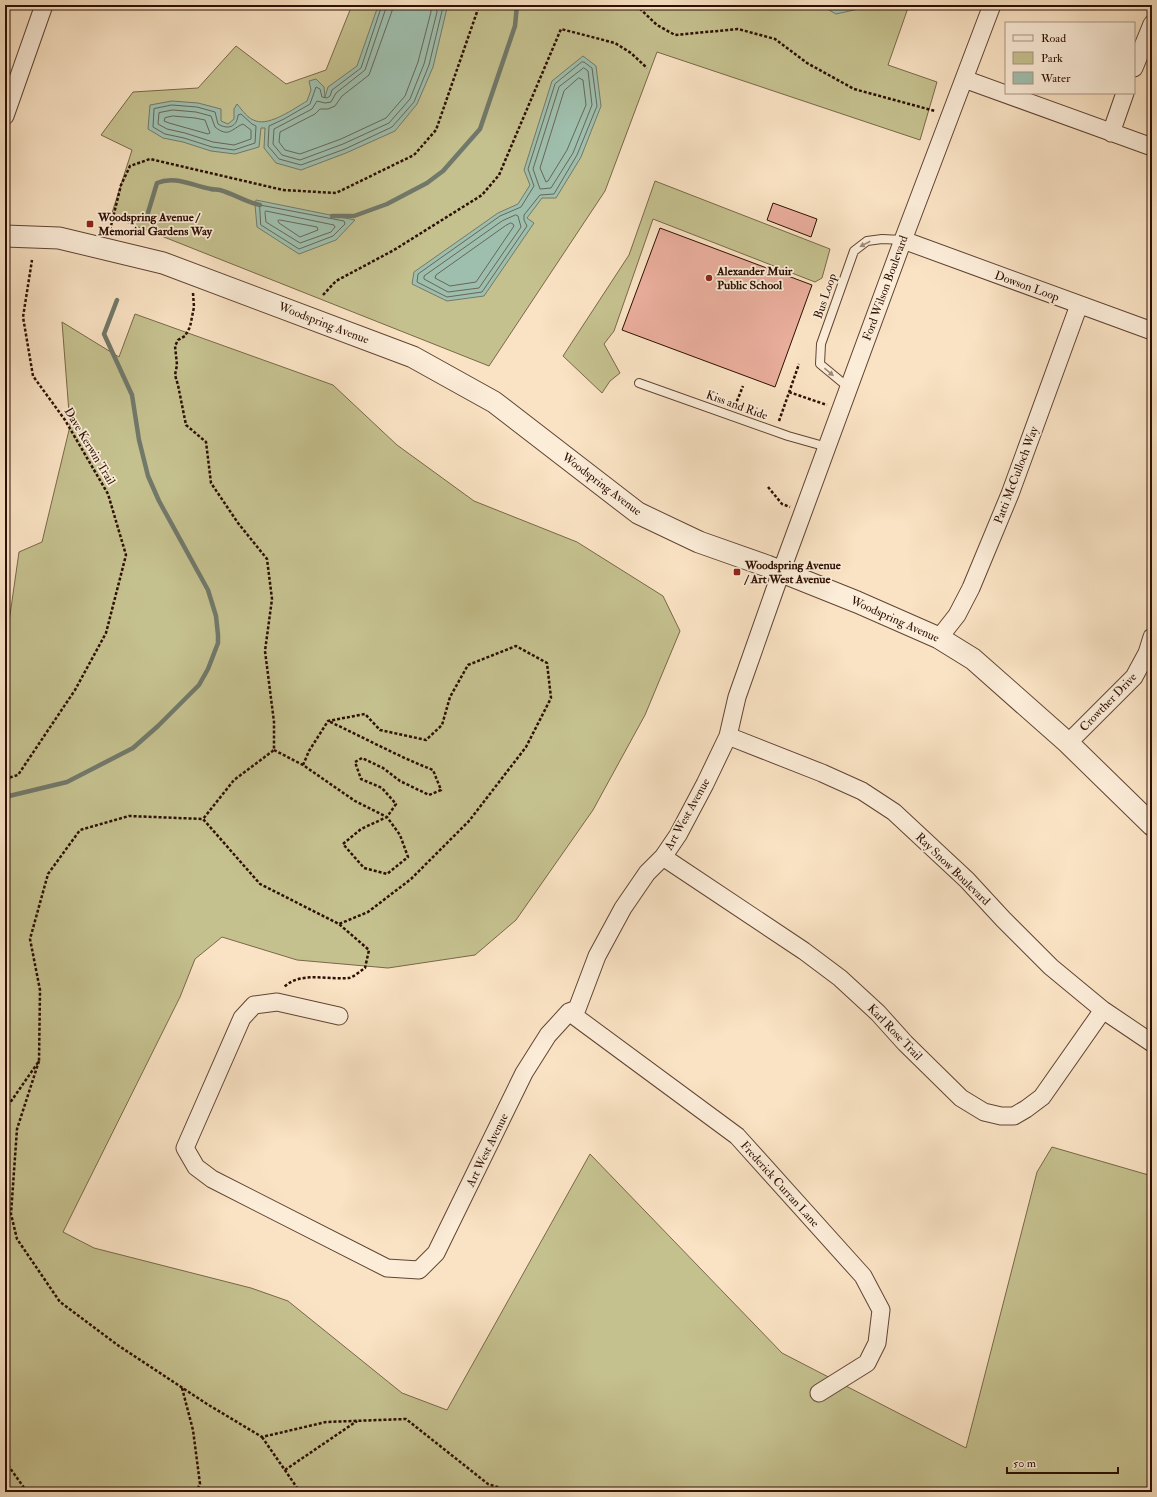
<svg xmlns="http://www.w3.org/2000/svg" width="1157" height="1497" viewBox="0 0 1157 1497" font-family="'IM FELL Double Pica',serif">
  <rect width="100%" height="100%" fill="#fae3c4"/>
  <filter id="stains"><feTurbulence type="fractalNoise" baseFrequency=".005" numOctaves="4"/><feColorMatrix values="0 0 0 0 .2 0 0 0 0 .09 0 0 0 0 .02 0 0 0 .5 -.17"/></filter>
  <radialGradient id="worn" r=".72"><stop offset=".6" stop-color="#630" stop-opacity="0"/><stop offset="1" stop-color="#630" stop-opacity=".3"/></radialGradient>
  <!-- green -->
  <path fill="#c5c18f" stroke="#796849" d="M 352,5 L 909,5 L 888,65 L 937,82 L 920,140 L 657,52 L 605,191 L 489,366 L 111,216 L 132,150 L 101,135 L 133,92 L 198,88 L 236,46 L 286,84 L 326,70 Z
    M 655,181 L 830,249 L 822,278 L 815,282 L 653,219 L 614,331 L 604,344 L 620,373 L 610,381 L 602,393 L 563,356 L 629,255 Z
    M 135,314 L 333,385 L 397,445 L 474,501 L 577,542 L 663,596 L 680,631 L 645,715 L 593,810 L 516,920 L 475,955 L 388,968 L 297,960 L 222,937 L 195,959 L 180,997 L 63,1232 L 94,1248 L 251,1288 L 288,1301 L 402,1393 L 447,1410 L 590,1154 L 782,1353 L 966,1448 L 1037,1172 L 1052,1147 L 1152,1176 L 1152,1492 L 5,1492 L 5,650 L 19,552 L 42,542 L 70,426 L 62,322 L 119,357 Z"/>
  <!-- water -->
  <path fill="#9fbfae" stroke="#71796a" d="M 381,5 L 440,5 L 447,8 L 433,67 L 417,104 L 395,131 L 346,153 L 301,170 L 276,163 L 264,148 L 265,128 L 261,128 L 259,147 L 235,154 L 211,151 L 183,142 L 163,138 L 148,129 L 150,105 L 172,101 L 198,103 L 221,109 L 221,121 L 228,124 L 234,119 L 234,109 L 237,104 C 242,110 248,119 256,121 C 270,126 295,108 307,101 L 311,90 L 309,81 L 316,79 L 324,87 L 325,97 L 328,87 L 357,66 L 378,6 Z
    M 820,5 L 864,5 L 863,8 L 836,14 Z
    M 583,56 L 596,66 L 601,106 L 581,157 L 556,198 L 542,198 L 527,218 L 534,223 L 484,296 L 447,301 L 412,284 L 414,272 L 498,213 L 518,204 L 530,185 L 524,170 L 552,81 Z
    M 256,200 L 355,220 L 336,240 L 299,254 L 257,227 L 255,205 Z"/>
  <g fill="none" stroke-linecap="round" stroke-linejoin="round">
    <!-- shore -->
    <path stroke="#666758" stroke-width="1" d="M 382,5 L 361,68 L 332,90 L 330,96 L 327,98 L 322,97 L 320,89 L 316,87 L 310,104 L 284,119 L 269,126 L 268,146 L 279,159 L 301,165 L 345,149 L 392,127 L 414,102 L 429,65 L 442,11 L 441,5
      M 387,5 L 365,70 L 336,93 L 331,102 L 325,103 L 317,101 L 312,109 L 274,129 L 273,144 L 282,155 L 300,160 L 343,144 L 389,123 L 410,99 L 424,64 L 437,12 L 436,5
      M 393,5 L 392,11 L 369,75 L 342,96 L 335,106 L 328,109 L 320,109 L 315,114 L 280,132 L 279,142 L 285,150 L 300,154 L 341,139 L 386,118 L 405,96 L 418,62 L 431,12 L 430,5
      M 582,62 L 584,62 L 592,68 L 597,106 L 577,155 L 554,194 L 540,195 L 524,215 L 524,220 L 527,226 L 482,292 L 447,297 L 417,282 L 418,274 L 500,216 L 521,207 L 534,186 L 528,169 L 555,84 Z
      M 584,68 L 588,71 L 592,105 L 573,153 L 551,188 L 540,189 L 533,169 L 559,87 Z
      M 579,78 L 583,80 L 586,105 L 567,150 L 548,181 L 546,182 L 540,168 L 564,91 Z
      M 172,105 L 197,107 L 215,112 L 218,124 C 228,130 237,127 238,115 L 241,114 L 252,124 L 256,126 L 255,143 L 234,150 L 212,147 L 184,138 L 165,134 L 153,127 L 154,109 Z
      M 173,110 L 196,112 L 211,116 L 215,127 C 229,138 231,129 243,124 L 251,130 L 251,139 L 234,145 L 213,142 L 185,133 L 167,129 L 158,124 L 159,113 Z
      M 173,116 L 195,118 L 205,120 L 210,133 L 208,134 L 169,123 L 164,121 L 165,118 Z
      M 260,205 L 344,221 L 345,224 L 333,236 L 299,249 L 261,225 Z
      M 266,211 L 334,225 L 335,227 L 331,232 L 300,243 L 266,222 L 265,213 Z
      M 516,215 L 518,216 L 521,227 L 479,288 L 448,292 L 424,279 L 424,276 L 502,221 Z
      M 280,220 L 317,227 L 318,230 L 300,237 L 279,223 L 278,221 Z
      M 511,223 L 513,224 L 514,226 L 476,282 L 450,286 L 435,278 L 436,275 L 505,226 Z"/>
    <!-- stream -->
    <path stroke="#71796a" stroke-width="4.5" d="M 147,216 L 157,183 C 175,175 193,186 211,189 C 214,190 217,189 220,190 C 234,194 246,202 260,205
      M 332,216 L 354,216 L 387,204 L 427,183 L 443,171 L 480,129 L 515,26 L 517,5
      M 5,797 L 67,782 L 133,748 L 158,726 L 199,685 L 208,669 L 218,643 L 218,635 L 216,616 L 208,590 L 159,501 L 148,476 L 139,440 L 132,395 L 104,334 L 117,300"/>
  </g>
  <!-- building -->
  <path fill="#eaae9d" stroke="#2d0f03" d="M 773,203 L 817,219 L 811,237 L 767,220 Z
    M 660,228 L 812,285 L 775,387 L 622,330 Z"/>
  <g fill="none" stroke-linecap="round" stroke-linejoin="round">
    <defs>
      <path id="service" d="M 639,383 L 788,436 L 827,447
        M 849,388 L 820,364 L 821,344 L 854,251 L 867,241 L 882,239 L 903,240"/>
      <path id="minor" d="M 1134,68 L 1152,24
        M 964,79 L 1152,147
        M 5,116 L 44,5
        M 1111,133 L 1125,93
        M 903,240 L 1152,331
        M 939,638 L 957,615 L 971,588 L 1010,494 L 1079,305
        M 728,736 L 822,773 L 862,791 L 894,812 L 967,880 L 1003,919 L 1051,967 L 1103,1010 L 1152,1043
        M 1068,743 L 1134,677 L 1147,653 L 1152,637
        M 663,857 L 804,951 L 840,978 L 878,1013 L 905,1043 L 961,1098 L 984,1112 L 1001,1116 L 1014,1116 L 1026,1109 L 1042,1097 L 1103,1010
        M 569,1012 L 737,1136 L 863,1276 L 881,1310 L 877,1343 L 867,1363 L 819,1393
        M 339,1016 L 277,1002 L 254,1005 L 242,1018 L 185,1148 L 196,1167 L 212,1179 L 387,1268 L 419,1270 L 436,1253 L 524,1073 L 548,1035 L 569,1012 L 577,1009 L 597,956 L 623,908 L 647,873 L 663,857 L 678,835 L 705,784 L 728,736 L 737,697 L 781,572 L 903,240 L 992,5"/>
      <path id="tertiary" d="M 5,236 L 59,238 L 163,263 L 413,357 L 494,402 L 638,513 L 699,542 L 767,566 L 857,602 L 939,638 L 973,659 L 1068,743 L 1152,825"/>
    </defs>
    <!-- service casing -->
    <use href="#service" stroke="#604433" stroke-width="10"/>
    <!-- minor casing -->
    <use href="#minor" stroke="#604433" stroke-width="19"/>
    <!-- tertiary casing -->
    <use href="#tertiary" stroke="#604433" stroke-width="23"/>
    <!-- path -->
    <path stroke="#2d0f03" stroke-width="2.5" stroke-dasharray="3 2" stroke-linecap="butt" d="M 636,5 L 657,25 L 675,35 L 738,29 L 775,39 L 807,63 L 854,89 L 935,111
      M 110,230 L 121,185 L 130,166 L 150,159 L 283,190 L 336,193 L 414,155 L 436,130 L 478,9 L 478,5
      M 193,293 L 194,307 L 190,327 L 185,336 L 178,340 L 175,346 L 177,365 L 175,375 L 178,385 L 186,425 L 206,442 L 211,483 L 238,523 L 267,559 L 272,599 L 265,651 L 274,722 L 274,750 L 234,780 L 203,819
      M 323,295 L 336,281 L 394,250 L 482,195 L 499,175 L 561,29 L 615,43 L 631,53 L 647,68
      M 789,392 L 827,405
      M 735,406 L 743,386
      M 779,421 L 799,364
      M 768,487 L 782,504 L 790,507
      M 274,750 L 303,765 L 355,801 L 387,817 L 400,835 L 408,857 L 387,874 L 364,868 L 343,844 L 361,829 L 387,817 L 396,804 L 382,788 L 361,779 L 355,762 L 362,758 L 383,768 L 400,781 L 429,795 L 441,790 L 433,770 C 397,756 363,737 328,721
      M 303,765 L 309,751 L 328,721 L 365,714 L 380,730 L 426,740 L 442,725 L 450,697 L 468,665 L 516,646 L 547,663 L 551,698 L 526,747 L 469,821 L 411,879 L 368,912 L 339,924
      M 5,779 L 18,775 L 75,690 L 106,633 L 126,555 L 108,494 L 65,420 L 33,376 L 23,317 L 32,260
      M 39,1061 L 17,1129 L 11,1214 L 17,1239 L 60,1302 L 119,1346 L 207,1404 L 262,1437 L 326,1422 L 406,1419 L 488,1484 L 513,1492
      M 5,1110 L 39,1061 L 40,990 L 30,939 L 48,874 L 80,830 L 129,816 L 203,819 L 260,884 L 339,924 L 369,950 L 365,968 C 360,971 354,977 349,978 C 327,980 301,971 284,987
      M 182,1388 L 193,1430 L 200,1484 L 196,1492
      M 262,1437 L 300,1492
      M 5,1461 L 27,1492
      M 285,1470 L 357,1421"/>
    <!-- service -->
    <use href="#service" stroke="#fcedd9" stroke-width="8"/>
    <!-- minor -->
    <use href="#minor" stroke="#fcedd9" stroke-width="17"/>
    <!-- tertiary -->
    <use href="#tertiary" stroke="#fcedd9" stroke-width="21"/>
  </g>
  <!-- one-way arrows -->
  <defs><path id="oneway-solid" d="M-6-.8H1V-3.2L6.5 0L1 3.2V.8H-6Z"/></defs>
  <g fill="#9f8979">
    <use href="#oneway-solid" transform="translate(865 244) rotate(152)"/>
    <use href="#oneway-solid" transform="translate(829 372) rotate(40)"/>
  </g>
  <!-- markers -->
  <g fill="#8f2418" stroke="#fcedd9" stroke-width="1.5">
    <rect x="86" y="220" width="8" height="8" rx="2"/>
    <circle cx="709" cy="278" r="4"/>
    <rect x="733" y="568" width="8" height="8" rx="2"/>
  </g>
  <g text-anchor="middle" stroke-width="3.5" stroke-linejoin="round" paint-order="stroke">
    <!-- poi labels -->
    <g font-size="12" font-weight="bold" fill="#2d0f03" stroke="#fcedd9" text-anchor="start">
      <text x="98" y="221">Woodspring Avenue /<tspan x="98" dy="14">Memorial Gardens Way</tspan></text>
      <text x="717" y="275">Alexander Muir<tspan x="717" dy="14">Public School</tspan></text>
      <text x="745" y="569">Woodspring Avenue<tspan x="745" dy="14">/ Art West Avenue</tspan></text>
    </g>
    <!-- street labels -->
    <g font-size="12" fill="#2d0f03" stroke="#fcedd9">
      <text transform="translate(1027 286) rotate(20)" y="4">Dowson Loop</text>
      <text transform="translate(885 288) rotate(-70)" y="4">Ford Wilson Boulevard</text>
      <text transform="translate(825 296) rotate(-71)" y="4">Bus Loop</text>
      <text transform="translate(324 323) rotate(21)" y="4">Woodspring Avenue</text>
      <text transform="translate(737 405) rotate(20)" y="4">Kiss and Ride</text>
      <text transform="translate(90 446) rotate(59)" y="4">Dave Kerwin Trail</text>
      <text transform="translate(1016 475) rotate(-69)" y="4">Patti McCulloch Way</text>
      <text transform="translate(602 484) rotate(37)" y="4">Woodspring Avenue</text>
      <text transform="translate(895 619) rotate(24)" y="4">Woodspring Avenue</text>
      <text transform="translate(1108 702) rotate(-46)" y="4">Crowther Drive</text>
      <text transform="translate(687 814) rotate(-61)" y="4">Art West Avenue</text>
      <text transform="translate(953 869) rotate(44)" y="4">Ray Snow Boulevard</text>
      <text transform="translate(895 1032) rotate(46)" y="4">Karl Rose Trail</text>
      <text transform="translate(487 1150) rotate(-64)" y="4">Art West Avenue</text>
      <text transform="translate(780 1184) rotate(48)" y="4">Frederick Curran Lane</text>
    </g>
  </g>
  <!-- margin -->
  <rect width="1157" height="1497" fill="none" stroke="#fae3c4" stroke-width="20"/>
  <rect x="6" y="6" width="1145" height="1485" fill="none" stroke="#2d0f03" stroke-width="2"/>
  <rect x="10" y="10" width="1137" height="1477" fill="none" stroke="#2d0f03"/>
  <!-- legend -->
  <rect x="1005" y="22" width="130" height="72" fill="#fcedd9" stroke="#a99483"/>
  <rect x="1013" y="35" width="20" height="6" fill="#fcedd9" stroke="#a99483"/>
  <text x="1041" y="42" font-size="12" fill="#2d0f03">Road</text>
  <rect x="1013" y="52" width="20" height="12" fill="#c5c18f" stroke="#a99483"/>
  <text x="1041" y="62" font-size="12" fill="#2d0f03">Park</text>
  <rect x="1013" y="72" width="20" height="12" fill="#9fbfae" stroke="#a99483"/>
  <text x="1041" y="82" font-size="12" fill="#2d0f03">Water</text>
  <!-- scale -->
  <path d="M1007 1467v6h111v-6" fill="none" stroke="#2d0f03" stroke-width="2"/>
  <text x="1013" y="1467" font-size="12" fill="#2d0f03" stroke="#fcedd9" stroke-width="3" paint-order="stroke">50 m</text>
  <rect width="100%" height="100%" filter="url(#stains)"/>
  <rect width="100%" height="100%" fill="url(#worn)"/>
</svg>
